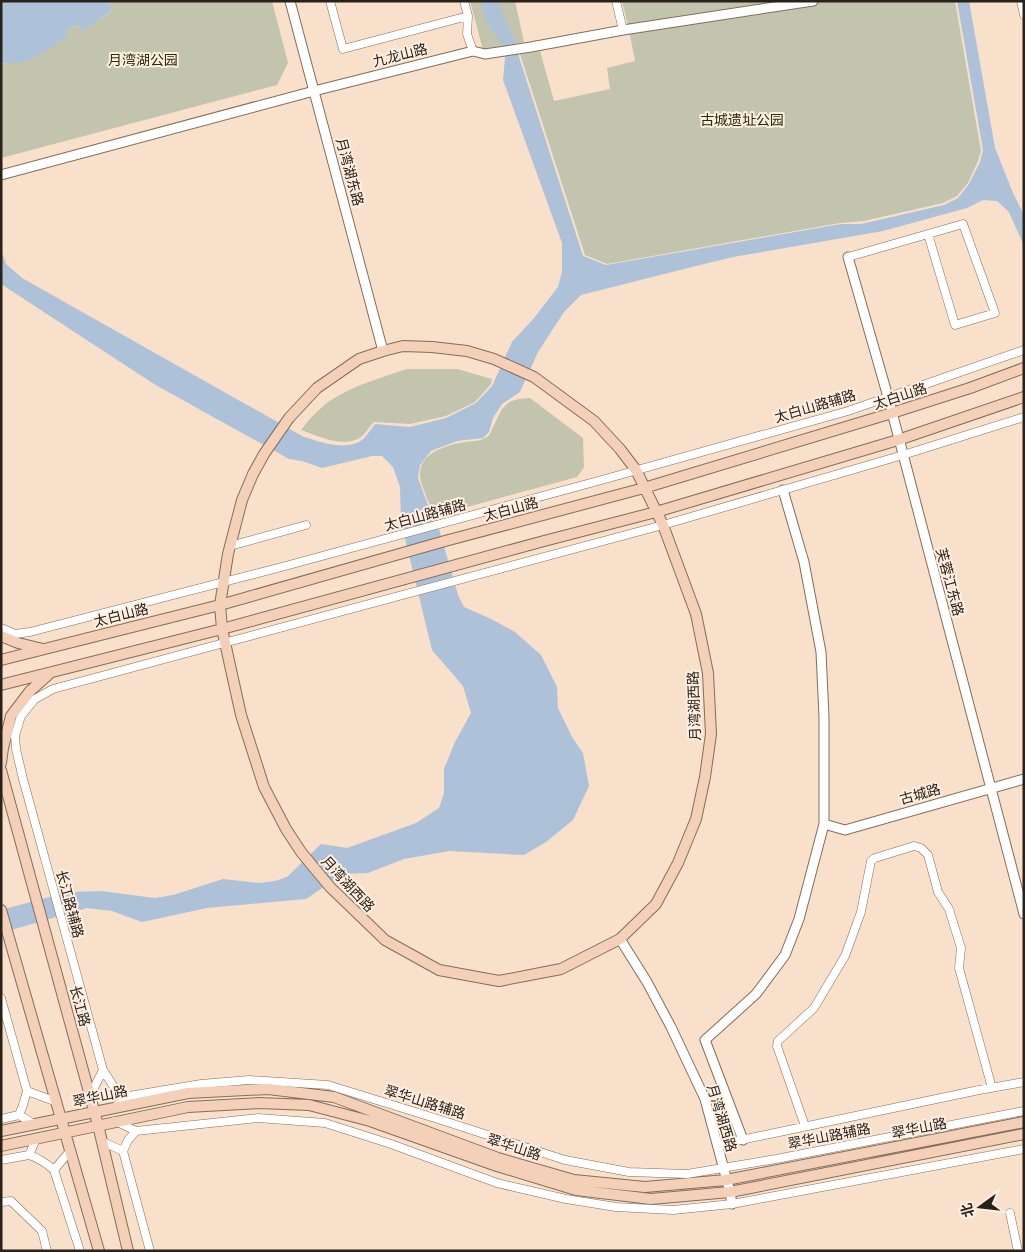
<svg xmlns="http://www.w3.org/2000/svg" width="1025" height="1252" viewBox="0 0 1025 1252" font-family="Mulish,'Noto Sans SC',sans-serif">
  <rect width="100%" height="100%" fill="#f8e0ca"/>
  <!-- park -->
  <path fill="#c2c4ad" d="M 108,1 L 272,1 L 288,63 L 277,85 L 1,158 L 1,64 L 13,62 L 22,62 L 67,29 L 80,26 L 83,32 L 112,10 Z
    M 470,1 L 515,1 L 524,42 L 483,50 Z
    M 622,1 L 955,1 L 981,151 L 978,161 L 968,183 L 957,196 L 943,203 L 864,221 L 840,223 L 607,264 L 585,255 L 520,54 L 540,51 L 554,101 L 610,89 L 607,68 L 635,61 L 628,25 Z
    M 407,369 L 457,369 L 492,379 L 491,384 L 475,402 L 446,416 L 410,424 L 374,422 C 369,427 364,436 358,439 C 339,447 318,436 301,430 C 310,418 324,403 338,396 C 359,384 383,377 407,369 Z
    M 530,398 L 583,438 L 584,467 L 577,477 L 438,515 C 428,505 427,498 422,485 C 413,458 437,448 459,443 C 467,441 479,442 485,438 C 489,437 491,433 492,429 C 503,408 502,399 530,398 Z"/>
  <!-- water -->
  <path fill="#adc1d9" d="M 1,1 L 108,1 L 112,10 L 83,32 L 79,26 L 67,29 L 68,35 C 56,44 37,59 22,62 C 15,63 8,62 1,64 Z
    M 481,1 L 498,1 L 501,11 L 515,40 L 519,57 L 583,256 L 606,265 L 841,224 L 861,224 L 944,205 L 958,198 L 969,184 L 980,162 L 983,150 L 957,1 L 969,1 L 995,148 L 1013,193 L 1024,215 L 1024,246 L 1009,212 L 997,201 L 983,200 L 967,208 L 883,231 L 733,257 L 692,267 L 581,295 L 564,312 L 538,352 L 520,392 L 502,404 L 493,418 L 489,432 L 483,438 L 457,441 L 431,451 L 420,465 L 418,478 L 429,508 L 435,515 L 458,595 L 464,607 L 491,619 L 515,632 L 541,655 L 557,687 L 558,708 L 572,737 L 583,753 L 589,786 L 573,820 L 546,842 L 524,855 L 449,851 L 404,859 L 368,873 L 343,874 L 306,899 L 207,908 L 142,922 L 112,911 L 87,908 L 1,933 L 1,910 L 53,896 L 75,892 L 101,891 L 155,898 L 173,895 L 223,879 L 259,883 L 275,881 L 287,877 L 321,844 L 347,848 L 416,823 L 439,808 L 444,793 L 444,769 L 455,742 L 471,713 L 463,686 L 432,650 L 401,522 L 400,487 L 393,467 L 382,456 L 372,456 L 322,468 L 302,461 L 289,459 L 154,384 L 1,284 L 1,250 L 6,264 L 22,278 L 304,437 C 321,442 342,450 359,442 C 365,439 371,429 375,424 L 410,427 L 446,418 L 476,403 L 492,386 L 512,342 L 534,318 L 558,287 L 562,272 L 562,243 L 503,80 L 505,58 L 502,43 L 486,22 Z"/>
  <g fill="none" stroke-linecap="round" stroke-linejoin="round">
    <defs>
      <path id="minor" d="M 330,1 L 343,49 L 468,16
        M 464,1 L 468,16 L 467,34 L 473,51
        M 616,1 L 623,30
        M 1021,1 L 1024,15
        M 848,257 L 963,224 L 995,313 L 955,325 L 928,234
        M 230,546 L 306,525
        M 1,628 L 15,634 L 30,632 L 278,568 L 598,481 L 848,411 L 1024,350
        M 1,998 L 27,1091 L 57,1102
        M 103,1070 L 114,1087 L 129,1096
        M 90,1096 L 103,1070 L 23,779 L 16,749 L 15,736 L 21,716 L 35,699 L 53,689 L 663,525 L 903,455 L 1024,417
        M 116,1106 L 129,1096 L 201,1084 L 249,1080 L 328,1085 L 438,1119 L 565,1160 L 629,1172 L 687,1174 L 776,1159 L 1024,1111
        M 19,1115 L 23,1105 L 27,1091
        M 1,1119 L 19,1115 L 34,1124
        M 115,1121 L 136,1131 L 258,1118 L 325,1123 L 391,1144 L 497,1183 L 566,1199 L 616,1207 L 673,1210 L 732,1204 L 1024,1149
        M 805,1126 L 777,1046 L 778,1041 L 814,1008 L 845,956 L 861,912 L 871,861 L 875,858 L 914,846 L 921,848 L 928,855 L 938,892 L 949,909 L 961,948 L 959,968 L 992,1088
        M 101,1141 L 123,1151 L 150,1251
        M 717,1145 L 979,1090 L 1024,1082
        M 70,1151 L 54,1170 L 80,1251
        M 123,1151 L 128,1140 L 136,1131
        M 29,1155 C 39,1158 46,1163 54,1170
        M 1,1160 L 29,1155 L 36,1139
        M 1,1202 L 11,1201 L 42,1231 L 47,1251
        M 1010,1213 L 1018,1251"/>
      <path id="tertiary" d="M 290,1 L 383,351
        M 1,175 L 314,91 L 473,51 L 485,54 L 531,47 L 623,30 L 813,1
        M 848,257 L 888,397 L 1024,914
        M 824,824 L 845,830 L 1024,779
        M 620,939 L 647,982 L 671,1027 L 705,1099 L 730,1192 L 732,1204
        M 743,1140 L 705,1040 L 756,994 L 785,955 L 799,919 L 824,824 L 824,717 L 821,652 L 804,562 L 783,490"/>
      <path id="secondary" d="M 403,346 L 432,347 L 467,351 L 494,359 L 534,377 L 594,421 L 620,449 L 636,470 L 663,525 L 696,614 L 708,673 L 711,734 L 705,777 L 696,819 L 678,863 L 656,904 L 620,939 L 561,969 L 499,981 L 439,970 L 385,940 L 330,887 L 301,852 L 286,829 L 264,787 L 241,715 L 222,629 L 220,605 L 228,554 L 242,500 L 253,474 L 264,454 L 289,418 L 317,388 L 359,359 L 383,351 Z
        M 1,636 L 18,643 L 43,649
        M 1,660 L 220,605 L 445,541 L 644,488 L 892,413 L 970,388 L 1024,368
        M 1,685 L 222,629 L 544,541 L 656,512 L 898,440 L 1024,397
        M 1,763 L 3,748 L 11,716 L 30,691 L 48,675
        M 1,770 L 98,1125 L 128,1251
        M 1,910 L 99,1251
        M 1,1131 L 188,1093 L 268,1089 L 334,1097 L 498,1158 L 574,1180 L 645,1187 L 726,1180 L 1024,1122
        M 1,1146 L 188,1107 L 259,1103 L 309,1105 L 370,1121 L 497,1166 L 576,1190 L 651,1199 L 730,1192 L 1024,1134"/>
    </defs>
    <!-- minor casing -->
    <use href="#minor" stroke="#836e5b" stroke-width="9"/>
    <!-- tertiary casing -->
    <use href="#tertiary" stroke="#836e5b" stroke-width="11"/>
    <!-- secondary casing -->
    <use href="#secondary" stroke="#836e5b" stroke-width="12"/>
    <!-- minor -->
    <use href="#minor" stroke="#fff" stroke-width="8"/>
    <!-- tertiary -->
    <use href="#tertiary" stroke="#fff" stroke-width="9"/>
    <!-- secondary -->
    <use href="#secondary" stroke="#f3d0b7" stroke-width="10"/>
  </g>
  <g text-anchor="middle" stroke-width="4" stroke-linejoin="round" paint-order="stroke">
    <!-- street labels -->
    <g font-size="14" fill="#2a2119" stroke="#feefe2">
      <text transform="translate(400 55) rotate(-14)" y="5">九龙山路</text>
      <text transform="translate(350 172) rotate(75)" y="5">月湾湖东路</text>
      <text transform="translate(900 396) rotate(-18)" y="5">太白山路</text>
      <text transform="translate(815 406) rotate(-16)" y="5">太白山路辅路</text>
      <text transform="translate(511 509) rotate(-15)" y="5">太白山路</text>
      <text transform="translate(425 515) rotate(-15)" y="5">太白山路辅路</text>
      <text transform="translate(950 582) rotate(75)" y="5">芙蓉江东路</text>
      <text transform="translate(121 615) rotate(-14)" y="5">太白山路</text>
      <text transform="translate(694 706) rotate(-92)" y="5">月湾湖西路</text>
      <text transform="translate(920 794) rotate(-16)" y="5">古城路</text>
      <text transform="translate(348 884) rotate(47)" y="5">月湾湖西路</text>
      <text transform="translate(70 904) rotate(75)" y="5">长江路辅路</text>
      <text transform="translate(80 1006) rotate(75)" y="5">长江路</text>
      <text transform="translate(100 1096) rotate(-12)" y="5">翠华山路</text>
      <text transform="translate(425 1102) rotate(17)" y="5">翠华山路辅路</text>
      <text transform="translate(722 1118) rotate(73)" y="5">月湾湖西路</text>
      <text transform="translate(919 1128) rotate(-11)" y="5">翠华山路</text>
      <text transform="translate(829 1136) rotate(-11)" y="5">翠华山路辅路</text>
      <text transform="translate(514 1147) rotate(18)" y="5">翠华山路</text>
    </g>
    <!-- park labels -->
    <g font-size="14" fill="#2b2d06" stroke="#feefe2">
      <text x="143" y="65">月湾湖公园</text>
      <text x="742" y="125">古城遗址公园</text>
    </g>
  </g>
  <!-- border -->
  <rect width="1025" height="1252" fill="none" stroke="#2a2119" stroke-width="5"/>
  <!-- north arrow -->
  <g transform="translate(980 1207) rotate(255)" stroke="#feefe2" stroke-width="4" paint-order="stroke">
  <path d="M0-4L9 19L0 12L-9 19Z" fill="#2a2119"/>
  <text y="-8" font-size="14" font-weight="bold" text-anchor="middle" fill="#2a2119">北</text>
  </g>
</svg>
